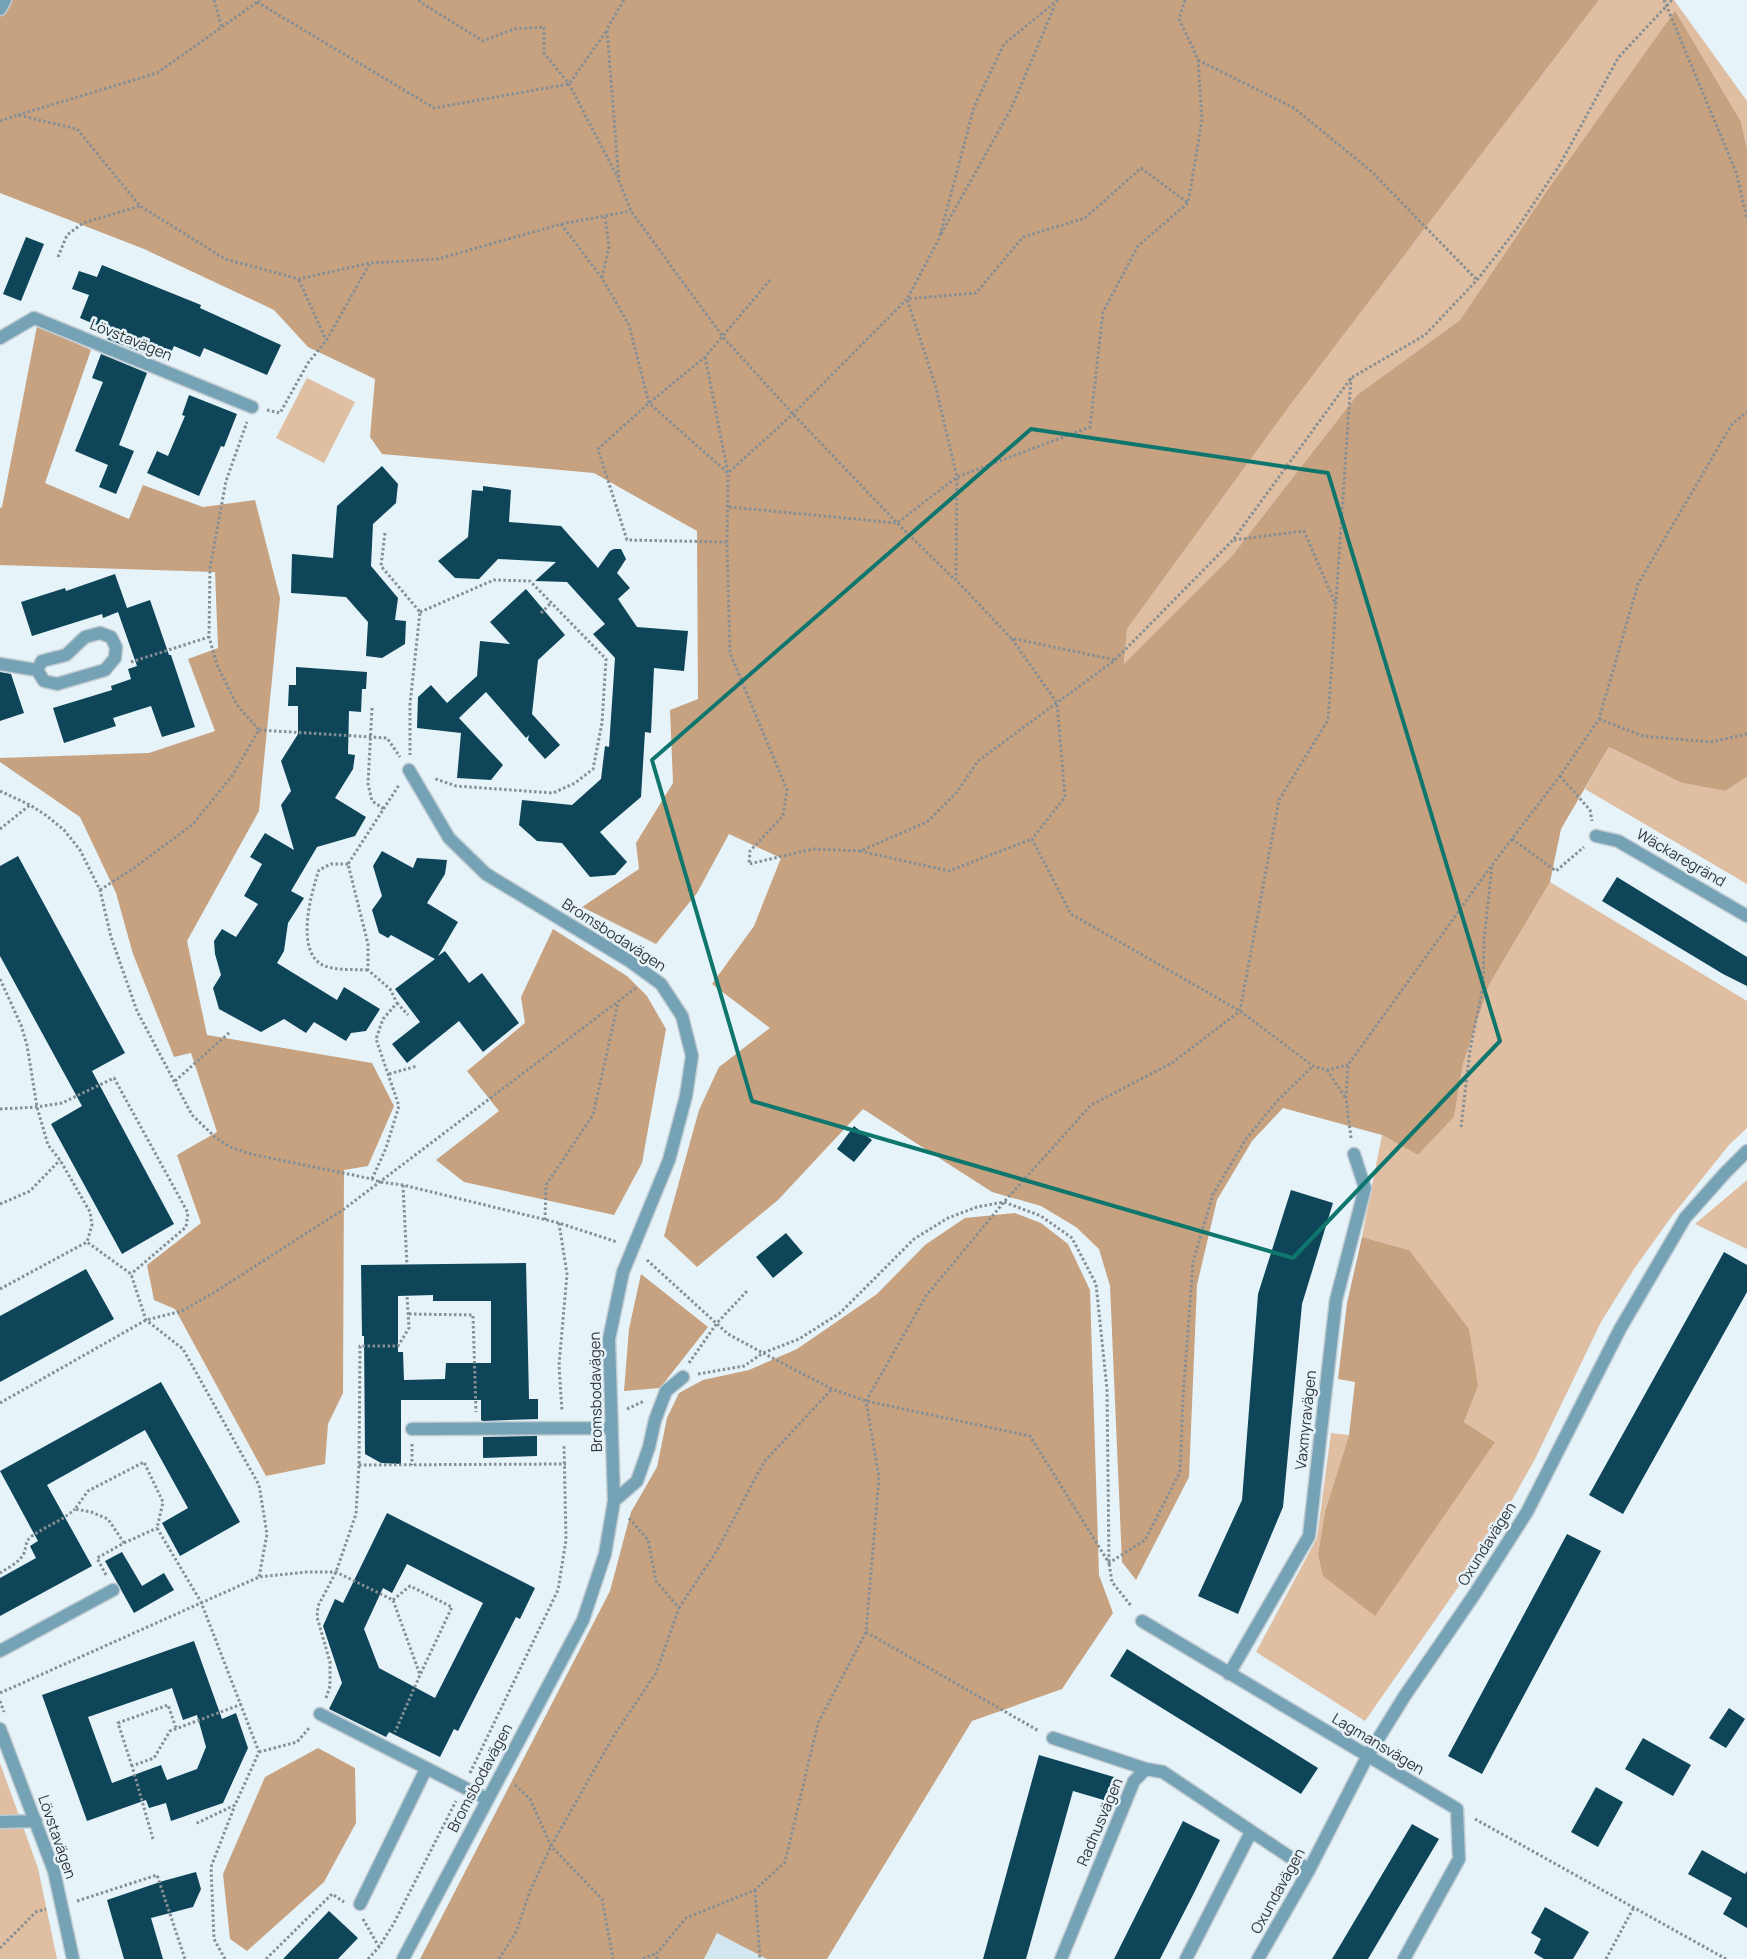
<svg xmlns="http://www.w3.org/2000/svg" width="1747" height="1959" viewBox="0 0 1747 1959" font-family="Manrope,sans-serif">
  <rect width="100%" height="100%" fill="#e6f3f9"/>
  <!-- built -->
  <path fill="#d3e7f0" d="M 717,1933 L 767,1959 L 704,1959 Z"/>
  <!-- green -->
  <path fill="#dfbea1" d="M 1599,0 L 1674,0 L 1747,101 L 1747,149 L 1741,122 L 1544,195 L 1460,320 L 1357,395 L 1231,557 L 1124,665 L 1127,629 L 1291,404 Z
    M 307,378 L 355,402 L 324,463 L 276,438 Z
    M 1609,747 L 1682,783 L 1725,791 L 1747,777 L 1747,884 L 1585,789 Z
    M 1550,882 L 1747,1001 L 1747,1128 L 1729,1145 L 1672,1216 L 1634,1269 L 1601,1322 L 1535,1459 L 1484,1550 L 1365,1721 L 1256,1652 L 1317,1538 L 1331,1433 L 1349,1435 L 1325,1511 L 1318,1554 L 1495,1442 L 1464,1422 L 1478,1386 L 1409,1250 L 1362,1237 L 1382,1135 L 1418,1155 L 1454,1117 L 1463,1064 L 1489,985 Z
    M 1747,1180 L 1747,1249 L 1695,1224 Z
    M 0,1763 L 38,1868 L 57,1959 L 0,1959 Z"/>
  <!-- forest -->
  <path fill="#c7a280" d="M 0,0 L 1599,0 L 1291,404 L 1127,629 L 1124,664 L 1231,557 L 1357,395 L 1460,320 L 1544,195 L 1675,11 L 1741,122 L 1747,149 L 1747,777 L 1725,791 L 1682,783 L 1609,747 L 1561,829 L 1550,882 L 1489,985 L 1463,1064 L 1454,1117 L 1418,1155 L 1382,1135 L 1283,1108 L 1252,1141 L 1217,1200 L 1197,1285 L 1189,1477 L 1136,1580 L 1122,1562 L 1110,1286 L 1099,1249 L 1076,1227 L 1041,1206 L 992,1192 L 863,1109 L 778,1200 L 697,1267 L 664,1236 L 699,1110 L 719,1067 L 770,1028 L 712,984 L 754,926 L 781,858 L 729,834 L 697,893 L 656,944 L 582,907 L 639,869 L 636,843 L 673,783 L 670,710 L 698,699 L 697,531 L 594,473 L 382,454 L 370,437 L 375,379 L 308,347 L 274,310 L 144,249 L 0,193 Z
    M 37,326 L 91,350 L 45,483 L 129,519 L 143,485 L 203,507 L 255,500 L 280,598 L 259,811 L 187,941 L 207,1035 L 372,1063 L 394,1106 L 368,1166 L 344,1170 L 343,1393 L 328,1424 L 325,1464 L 266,1476 L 175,1309 L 154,1300 L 147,1265 L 201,1223 L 177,1155 L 217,1132 L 191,1053 L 174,1057 L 133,954 L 116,893 L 80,817 L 0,762 L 0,758 L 149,753 L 215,731 L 188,659 L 218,648 L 215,572 L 0,565 L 0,508 L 2,507 Z
    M 553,929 L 627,976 L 647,996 L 666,1029 L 642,1163 L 614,1215 L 464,1182 L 436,1160 L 499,1111 L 467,1071 L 525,1023 L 521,997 Z
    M 1015,1213 L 1041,1223 L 1068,1244 L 1090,1290 L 1099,1575 L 1113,1613 L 1062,1689 L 972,1721 L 827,1959 L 767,1959 L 717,1933 L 704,1959 L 420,1959 L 610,1591 L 631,1512 L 657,1467 L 667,1418 L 679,1393 L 703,1380 L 749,1370 L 797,1349 L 877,1294 L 925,1245 L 965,1218 Z
    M 1362,1237 L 1409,1250 L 1469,1329 L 1478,1386 L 1464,1422 L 1495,1442 L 1375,1616 L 1323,1576 L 1318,1554 L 1325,1511 L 1349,1435 L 1355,1382 L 1338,1379 L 1347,1303 Z
    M 641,1274 L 708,1327 L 660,1388 L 624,1391 L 629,1329 Z
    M 318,1748 L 355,1768 L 356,1823 L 324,1882 L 247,1951 L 230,1939 L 223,1874 L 265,1777 Z"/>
  <!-- building -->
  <path fill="#0e4559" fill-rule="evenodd" d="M 26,237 L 44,244 L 21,301 L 3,294 Z
    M 102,265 L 201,305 L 200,308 L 281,345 L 267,375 L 204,348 L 200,357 L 174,346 L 167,362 L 107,339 L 110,331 L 80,318 L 89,295 L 72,289 L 79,271 L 97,277 Z
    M 101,354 L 147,373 L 119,445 L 134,451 L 116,494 L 99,487 L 108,465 L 75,451 L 103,382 L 92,378 Z
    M 189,395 L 237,414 L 224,447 L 221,446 L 199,496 L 147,473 L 157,451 L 168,456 L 185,416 L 182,415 Z
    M 382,466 L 398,484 L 396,503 L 373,524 L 371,566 L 398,598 L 395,620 L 406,621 L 405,644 L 382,658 L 366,656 L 368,622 L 346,597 L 291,593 L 292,554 L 333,558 L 337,506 Z
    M 483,486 L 511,490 L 509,522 L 561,526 L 598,568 L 610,551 L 614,549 L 621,549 L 626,559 L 617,573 L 630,588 L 618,599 L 637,627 L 688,631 L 684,671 L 654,668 L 651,733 L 645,732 L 641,797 L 600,832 L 627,862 L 615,875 L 590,877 L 562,843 L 537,841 L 519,825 L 522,800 L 572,805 L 601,779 L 605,746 L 609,747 L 615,658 L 593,634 L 605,624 L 567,582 L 535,581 L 556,562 L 498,559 L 479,579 L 455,578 L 438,561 L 468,537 L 472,490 L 483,491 Z
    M 115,574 L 127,608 L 150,600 L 169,655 L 171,655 L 195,727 L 162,737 L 151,706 L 113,718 L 116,726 L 64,743 L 53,708 L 112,690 L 111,686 L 131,679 L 128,669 L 137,666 L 118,612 L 103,618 L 102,614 L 32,636 L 21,602 L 65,588 L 66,591 Z
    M 526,589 L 565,635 L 538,660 L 532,714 L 560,745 L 545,759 L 528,740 L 529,735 L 526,738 L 486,692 L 459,718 L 503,765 L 491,780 L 457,778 L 461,733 L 417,728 L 418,697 L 431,685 L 447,703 L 477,676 L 480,641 L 510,644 L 490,622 Z
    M 296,667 L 367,672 L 366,689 L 362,689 L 361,712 L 349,711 L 348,754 L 355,755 L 353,769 L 335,798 L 366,817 L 355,836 L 317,847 L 291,891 L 304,898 L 288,923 L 284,951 L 277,963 L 337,1000 L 344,987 L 380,1009 L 366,1031 L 351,1033 L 346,1041 L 314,1022 L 306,1033 L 284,1019 L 261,1032 L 219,1009 L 213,988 L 221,975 L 215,954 L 214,941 L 222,929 L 236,937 L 258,904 L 244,896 L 262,864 L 250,857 L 265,833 L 294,850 L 281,805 L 291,791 L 281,761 L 298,734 L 298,706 L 288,706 L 289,685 L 296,685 Z
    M 0,672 L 11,674 L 24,713 L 0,721 Z
    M 382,851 L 413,868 L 417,858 L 447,860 L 445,874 L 427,903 L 458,922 L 438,956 L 445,951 L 469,983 L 482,973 L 519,1023 L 483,1052 L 459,1021 L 407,1063 L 392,1044 L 420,1022 L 395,989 L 435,959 L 391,935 L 388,938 L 379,933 L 372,910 L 382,896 L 373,866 Z
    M 18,856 L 125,1053 L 92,1071 L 174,1224 L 122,1254 L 51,1124 L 82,1106 L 0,956 L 0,866 Z
    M 1617,877 L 1747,957 L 1747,986 L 1723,974 L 1602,901 Z
    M 854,1126 L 872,1140 L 854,1162 L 837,1149 Z
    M 1291,1190 L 1333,1203 L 1302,1304 L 1283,1507 L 1238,1614 L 1198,1596 L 1242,1500 L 1258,1294 Z
    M 786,1233 L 803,1253 L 773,1278 L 756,1257 Z
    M 1724,1252 L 1747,1265 L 1747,1292 L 1623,1514 L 1589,1495 Z
    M 526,1263 L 529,1399 L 538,1399 L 538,1419 L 483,1421 L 481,1420 L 481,1400 L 401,1400 L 401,1464 L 381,1463 L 365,1454 L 364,1336 L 362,1336 L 361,1265 ZM 433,1295 L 433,1301 L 491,1301 L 491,1363 L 446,1363 L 445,1379 L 404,1380 L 403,1352 L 398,1352 L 398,1296 Z
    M 86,1269 L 114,1319 L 0,1382 L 0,1316 Z
    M 161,1382 L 240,1522 L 180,1556 L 162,1523 L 188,1508 L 145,1430 L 47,1485 L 92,1566 L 0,1616 L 0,1578 L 36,1558 L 30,1546 L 38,1541 L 0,1471 Z
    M 537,1436 L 537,1456 L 483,1458 L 483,1437 Z
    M 387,1513 L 535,1588 L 520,1619 L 516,1617 L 458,1731 L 454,1729 L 440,1757 L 389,1732 L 386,1737 L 329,1709 L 342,1683 L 323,1626 L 335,1599 L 343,1603 ZM 407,1564 L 483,1603 L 435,1698 L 379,1668 L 364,1629 L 383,1588 L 392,1593 Z
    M 1567,1534 L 1601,1551 L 1482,1774 L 1448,1756 Z
    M 122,1552 L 142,1586 L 164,1573 L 174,1590 L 134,1613 L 105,1561 Z
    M 194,1641 L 222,1719 L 236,1713 L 248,1748 L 223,1803 L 171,1821 L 166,1803 L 149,1808 L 146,1800 L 87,1821 L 42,1695 ZM 172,1688 L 183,1720 L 197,1715 L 206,1747 L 197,1769 L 167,1780 L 161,1765 L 112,1783 L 88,1717 Z
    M 1127,1649 L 1318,1768 L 1301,1794 L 1110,1676 Z
    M 1729,1708 L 1745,1719 L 1726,1748 L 1709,1738 Z
    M 1643,1738 L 1691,1765 L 1673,1796 L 1625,1769 Z
    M 1039,1755 L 1114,1777 L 1107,1801 L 1073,1791 L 1026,1959 L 983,1959 Z
    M 1596,1787 L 1623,1802 L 1598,1847 L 1571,1832 Z
    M 1183,1821 L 1220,1840 L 1194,1893 L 1160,1959 L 1114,1959 Z
    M 1412,1824 L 1439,1839 L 1368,1959 L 1332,1959 Z
    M 1702,1850 L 1745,1874 L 1747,1871 L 1747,1928 L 1723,1914 L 1732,1898 L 1688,1874 Z
    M 196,1872 L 201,1889 L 193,1907 L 151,1918 L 163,1959 L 124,1959 L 107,1900 L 163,1881 Z
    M 1545,1907 L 1589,1932 L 1573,1959 L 1544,1959 L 1534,1953 L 1541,1939 L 1531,1933 Z
    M 329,1911 L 358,1938 L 338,1959 L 283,1959 Z"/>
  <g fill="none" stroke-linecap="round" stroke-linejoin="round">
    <defs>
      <path id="minor" d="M 0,9 L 5,0
        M 0,338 L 34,318 L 252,407
        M 100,633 L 111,637 L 116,647 L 115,658 L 105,670 L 57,684 L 44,681 L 37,670 L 42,661 L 66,655 L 85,637 Z
        M 0,664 L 37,670
        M 1596,836 L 1618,841 L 1747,916
        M 412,1429 L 611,1428
        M 614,1501 L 637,1481 L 649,1447 L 655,1420 L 666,1391 L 683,1377
        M 1142,1621 L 1457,1809 L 1459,1859 L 1404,1959
        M 0,1651 L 113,1590
        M 1229,1674 L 1309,1536 L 1336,1300 L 1365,1188 L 1354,1154
        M 320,1714 L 487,1799
        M 0,1729 L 54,1871 L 73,1959
        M 1053,1738 L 1146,1769
        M 0,1822 L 36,1821
        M 360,1904 L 426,1769
        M 403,1959 L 583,1620 L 605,1554 L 614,1501 L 609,1339 L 623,1272 L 669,1160 L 686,1096 L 692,1056 L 682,1016 L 661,984 L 628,960 L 486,874 L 449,838 L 409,770
        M 1061,1959 L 1134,1781 L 1146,1769 L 1163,1772 L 1309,1870
        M 1186,1959 L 1251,1832
        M 1258,1959 L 1309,1870 L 1367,1757 L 1404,1697 L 1474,1595 L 1527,1512 L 1620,1329 L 1685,1218 L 1725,1173 L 1747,1151"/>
    </defs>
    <!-- minor casing -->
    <use href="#minor" stroke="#c2cdd3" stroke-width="15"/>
    <!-- path -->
    <path stroke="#868f94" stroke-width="3" stroke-dasharray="2.5 2.5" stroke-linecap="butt" d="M 214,0 L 222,28
      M 419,0 L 420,2 L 483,41 L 514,29 L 544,27 L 544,53 L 569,84 L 618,178
      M 624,0 L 607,29 L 619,181 L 631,211 L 723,337 L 793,414 L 897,523 L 955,580
      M 1058,0 L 1004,44 L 974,107 L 939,239 L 907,299 L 935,384 L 957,477 L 956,580 L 1011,638 L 1115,660
      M 1664,0 L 1736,172 L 1747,219
      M 257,2 L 434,108 L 569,84 L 607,30
      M 1198,60 L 1294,108 L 1371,171 L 1477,280
      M 18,115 L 157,73 L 260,0
      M 0,121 L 18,115 L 77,129 L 140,206 L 225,259 L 299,279 L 370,263 L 438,259 L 561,224 L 631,211
      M 561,224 L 602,278 L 629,325 L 649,403 L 728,473 L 793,414 L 907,299 L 976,293 L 1023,237 L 1085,218 L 1141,168 L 1188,203
      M 941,234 L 1011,109 L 1055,5
      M 58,257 L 67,235 L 83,223 L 140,206
      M 602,278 L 609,247 L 605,217
      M 299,280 L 326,340
      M 705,357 L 728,473 L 727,542 L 730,653 L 787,790 L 783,816 L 750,851 L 749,864 L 813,849 L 860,851 L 927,822 L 957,792 L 978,761 L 1115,660 L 1233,540 L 1351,378 L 1425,335 L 1477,280 L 1516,230 L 1559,166 L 1618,58 L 1672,0
      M 267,410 L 280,413 L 308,363 L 326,341 L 370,263
      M 729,507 L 897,523 L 957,477 L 1090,427 L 1103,312 L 1138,246 L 1188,203 L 1202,120 L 1198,59 L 1179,19 L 1185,0
      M 385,533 L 381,566 L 420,612 L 410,704 L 410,755
      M 1234,540 L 1304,531 L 1336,605
      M 727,542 L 627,540 L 598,449 L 649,403 L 705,357 L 771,279
      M 420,612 L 494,580 L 530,581 L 606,659 L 602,723 L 593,769 L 575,783 L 553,793 L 456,786 L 433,778
      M 541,613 L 551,603
      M 1012,639 L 1057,703 L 1065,797 L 1032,839
      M 131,662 L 209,637
      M 372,708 L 368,784 L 372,801 L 384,809
      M 1599,719 L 1643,736 L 1711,742 L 1747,734
      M 259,730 L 387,738 L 400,757
      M 1560,776 L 1590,810 L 1592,821
      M 0,791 L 30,805 L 47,816 L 64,830 L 80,850 L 100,890 L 111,937 L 137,1011 L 192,1115 L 215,1137 L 230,1147 L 251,1154 L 372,1179 L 380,1182 L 403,1185 L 559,1223 L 617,1242
      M 0,829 L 30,805
      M 1512,839 L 1556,871 L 1584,847
      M 860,851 L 949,871 L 1032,839 L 1071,914 L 1240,1011 L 1313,1066 L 1327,1070 L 1348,1065
      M 348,864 L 331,864 L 319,870 C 311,893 294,954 325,966 C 338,971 355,969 368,970
      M 100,890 L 134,868 L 192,825 L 232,776 L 259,730 L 237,705 L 217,665 L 209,637 L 210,568 L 226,481 L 247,422
      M 0,979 L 21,1025 L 27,1045 L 37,1107 L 48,1145 L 60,1160 L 90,1212 L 92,1225 L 87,1242 L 131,1274 L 146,1320 L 183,1349 L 259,1485 L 267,1534 L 259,1577
      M 397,1003 L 408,1015
      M 1327,1070 L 1345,1097
      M 389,1074 L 417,1066
      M 175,1081 L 230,1032
      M 0,1109 L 37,1107 L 62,1103 L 114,1078 L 188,1213 L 186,1227 L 131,1274
      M 1461,1127 L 1470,1050 L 1483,986 L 1484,940 L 1492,866
      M 1351,1138 L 1346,1098 L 1348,1065 L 1492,865 L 1560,776 L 1599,719 L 1638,584 L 1732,424 L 1747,412
      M 372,1179 L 386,1148 L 399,1106 L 376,1039 L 383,1019 L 397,1003 L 390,989 L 368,970 L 368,944 L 348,864 L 399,785
      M 403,1185 L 407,1265
      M 0,1204 L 30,1191 L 60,1160
      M 545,1220 L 546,1185 L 593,1115 L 618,1003
      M 559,1223 L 567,1274 L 559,1365 L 562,1411
      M 647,1260 L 728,1334 L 763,1353 L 799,1339 L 840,1313 L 914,1239 L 948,1218 L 977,1207 L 1004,1202 L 1041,1216 L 1072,1238 L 1096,1284 L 1107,1389 L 1109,1563 L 1112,1582 L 1132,1607
      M 0,1289 L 87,1242
      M 409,1314 L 473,1315 L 476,1412
      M 689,1363 L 717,1323 L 747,1291
      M 698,1374 L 744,1366 L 763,1353 L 832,1389 L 866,1401 L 1030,1436 L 1109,1563 L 1145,1540 L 1180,1472 L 1183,1398 L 1193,1262 L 1213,1194 L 1246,1139 L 1277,1101 L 1313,1066
      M 0,1403 L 146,1320 L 182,1311 L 215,1292 L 344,1209 L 637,987
      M 627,1409 L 644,1401
      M 412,1444 L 412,1465
      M 359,1465 L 566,1464
      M 124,1543 L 157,1528
      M 0,1573 C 8,1568 20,1562 24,1553 C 27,1545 25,1541 32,1536 C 46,1526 62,1521 75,1509
      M 106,1575 L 97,1558 L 124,1543 L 108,1519 L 91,1512 L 75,1509 L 88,1491 L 144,1462 L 163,1502 L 157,1528 L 201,1602 L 259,1752 L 235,1805 L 195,1824
      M 393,1600 L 410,1586 L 452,1607 L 420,1675
      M 679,1608 L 716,1552 L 764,1462 L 832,1389
      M 866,1632 L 1039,1731
      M 0,1693 L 259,1577 L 306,1572 L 336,1572 L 393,1600 L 420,1675 L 395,1732
      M 326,1698 L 330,1686 L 330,1662 L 317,1617 L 318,1606 L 336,1572 L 356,1514 L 359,1465 L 360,1346 L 398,1346 L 409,1328 L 407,1296
      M 0,1701 L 4,1712
      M 259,1752 L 297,1742 L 310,1727
      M 132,1766 L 118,1723 L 168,1705 L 176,1728
      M 470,1773 L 558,1590 L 566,1540 L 564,1445
      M 515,1785 L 530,1799 L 551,1846 L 602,1899 L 613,1959
      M 1475,1819 L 1726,1959
      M 153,1839 L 132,1766 L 154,1758 L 170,1731 L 242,1704
      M 755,1890 L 760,1959
      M 77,1901 L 157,1875 L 185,1959
      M 363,1919 L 379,1947
      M 0,1948 L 36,1912 L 46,1909
      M 225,1959 L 214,1939 L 211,1867 L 235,1805
      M 266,1959 L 332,1894 L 344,1902
      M 368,1959 L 379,1947 L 394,1923 L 456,1801
      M 499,1959 L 516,1932 L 530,1891 L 551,1846 L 613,1737 L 656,1673 L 679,1608 L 656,1581 L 648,1540 L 628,1517
      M 643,1959 L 657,1953
      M 657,1959 L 657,1953 L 686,1918 L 755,1890 L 785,1862 L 818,1723 L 866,1632 L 879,1477 L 866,1401 L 926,1296 L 1004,1202 L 1091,1105 L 1172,1063 L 1240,1011 L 1279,800 L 1328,720 L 1351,378
      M 1606,1959 L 1634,1907"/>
    <!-- minor -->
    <use href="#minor" stroke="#76a2b6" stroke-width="12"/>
  </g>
  <!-- marked area -->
  <path fill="none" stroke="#0f766e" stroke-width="4" stroke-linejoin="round" d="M 1031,429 L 1328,473 L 1500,1041 L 1293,1258 L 752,1101 L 652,760 Z"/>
  <g text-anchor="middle" stroke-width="5" stroke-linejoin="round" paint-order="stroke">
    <!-- street labels -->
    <g font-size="15" fill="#32373a" stroke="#e6f3f9">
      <text transform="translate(131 340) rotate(22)" y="5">Lövstavägen</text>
      <text transform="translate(1681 858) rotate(30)" y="5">Wäckaregränd</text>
      <text transform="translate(614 935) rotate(33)" y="5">Bromsbodavägen</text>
      <text transform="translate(596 1392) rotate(-91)" y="5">Bromsbodavägen</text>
      <text transform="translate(1306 1420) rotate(-84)" y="5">Vaxmyravägen</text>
      <text transform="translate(1487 1544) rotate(-58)" y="5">Oxundavägen</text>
      <text transform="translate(1378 1744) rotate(31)" y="5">Lagmansvägen</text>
      <text transform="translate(480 1778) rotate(-62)" y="5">Bromsbodavägen</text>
      <text transform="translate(1100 1822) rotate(-67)" y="5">Radhusvägen</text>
      <text transform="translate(57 1837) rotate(71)" y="5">Lövstavägen</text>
      <text transform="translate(1278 1891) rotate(-61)" y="5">Oxundavägen</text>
    </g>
  </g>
</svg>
